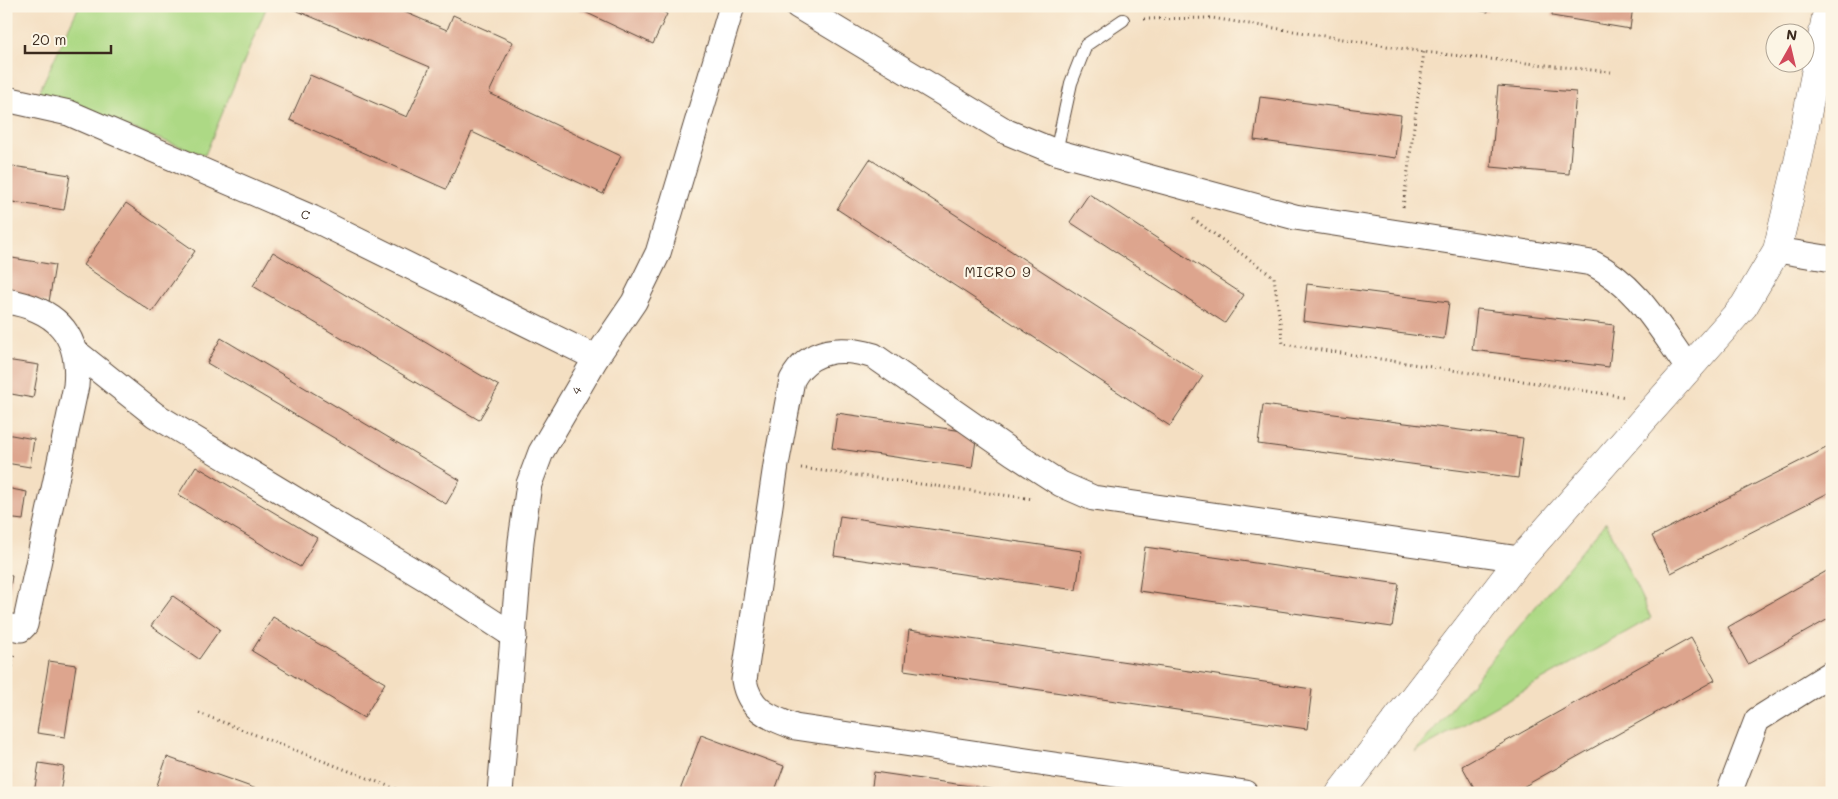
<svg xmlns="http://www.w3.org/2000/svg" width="1838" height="799" viewBox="0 0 1838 799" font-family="Mali,sans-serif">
  <rect width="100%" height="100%" fill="#fcf5e5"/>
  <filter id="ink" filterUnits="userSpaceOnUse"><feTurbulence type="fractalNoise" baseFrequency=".02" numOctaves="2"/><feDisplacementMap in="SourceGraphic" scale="10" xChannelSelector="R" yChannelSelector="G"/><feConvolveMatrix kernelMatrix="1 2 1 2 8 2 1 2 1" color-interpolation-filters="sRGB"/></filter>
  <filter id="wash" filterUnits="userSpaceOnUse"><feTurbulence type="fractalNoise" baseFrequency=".0096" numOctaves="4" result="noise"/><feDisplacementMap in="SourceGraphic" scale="20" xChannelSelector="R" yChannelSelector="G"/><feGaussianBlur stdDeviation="1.12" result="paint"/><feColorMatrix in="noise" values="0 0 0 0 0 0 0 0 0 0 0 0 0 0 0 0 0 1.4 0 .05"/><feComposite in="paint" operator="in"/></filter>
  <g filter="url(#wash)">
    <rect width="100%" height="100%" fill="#f4dfc2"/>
    <!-- green -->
    <path fill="#add985" stroke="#748252" d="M 79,6 L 267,6 L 205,155 L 37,96 Z
      M 1606,522 L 1651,618 L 1415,752 Z"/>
    <g id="blocks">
      <!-- building -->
      <path fill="#dda58e" d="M 295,6 L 390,6 L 447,30 L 453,15 L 513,42 L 489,93 L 621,156 L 603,194 L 472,132 L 446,189 L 290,120 L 310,75 L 407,117 L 430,67 L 293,9 Z
        M 572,6 L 652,6 L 667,14 L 653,44 Z
        M 1454,6 L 1489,6 L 1488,12 Z
        M 1553,6 L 1633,6 L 1630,29 L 1552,16 Z
        M 1498,86 L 1576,92 L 1569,174 L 1491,167 Z
        M 1260,97 L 1401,115 L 1396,158 L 1254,140 Z
        M 870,159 L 1203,376 L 1170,426 L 837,209 Z
        M 6,165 L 70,175 L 64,210 L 6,201 Z
        M 1089,194 L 1244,295 L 1225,323 L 1070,222 Z
        M 126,203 L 195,251 L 152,312 L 83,265 Z
        M 273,252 L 499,386 L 479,420 L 253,286 Z
        M 6,257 L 55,265 L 49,302 L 6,296 Z
        M 1307,284 L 1449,302 L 1444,339 L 1303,321 Z
        M 1477,309 L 1614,325 L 1609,367 L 1472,350 Z
        M 221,338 L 460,480 L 446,504 L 207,363 Z
        M 6,360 L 39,365 L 33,398 L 6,393 Z
        M 1263,405 L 1523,438 L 1518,478 L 1258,444 Z
        M 837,413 L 977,433 L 972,468 L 832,448 Z
        M 6,434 L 34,439 L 30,467 L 6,463 Z
        M 1832,445 L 1832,491 L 1671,573 L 1652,536 Z
        M 196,466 L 317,538 L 300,567 L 178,495 Z
        M 6,488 L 27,492 L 23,520 L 6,518 Z
        M 840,516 L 1082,551 L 1076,590 L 834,556 Z
        M 1145,547 L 1399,584 L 1392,627 L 1139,591 Z
        M 1832,568 L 1832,617 L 1748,664 L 1728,627 Z
        M 6,575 L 12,576 L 7,605 L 6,605 Z
        M 173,596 L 220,629 L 199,659 L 151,626 Z
        M 273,617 L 385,683 L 364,718 L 252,651 Z
        M 909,630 L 1312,689 L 1307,729 L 904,670 Z
        M 1691,638 L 1715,680 L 1512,793 L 1477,793 L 1462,766 Z
        M 49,661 L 76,665 L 65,737 L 37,733 Z
        M 701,735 L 784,766 L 774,793 L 679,793 Z
        M 167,757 L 265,792 L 265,793 L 171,793 L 156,788 Z
        M 39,763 L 64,767 L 60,793 L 34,793 Z
        M 874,772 L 1011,792 L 1011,793 L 871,793 Z"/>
    </g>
  </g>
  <g filter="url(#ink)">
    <use href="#blocks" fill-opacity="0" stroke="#574537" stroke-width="1"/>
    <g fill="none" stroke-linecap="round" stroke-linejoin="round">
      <defs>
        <path id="service" d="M 1056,152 L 1071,83 L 1086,45 L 1123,20"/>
        <g id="minor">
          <path d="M 798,6 L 1007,132 L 1056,152 L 1295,217 L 1592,263 C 1637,285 1660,329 1689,369"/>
          <path id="s1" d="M 6,99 L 69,113 L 312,218 L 596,358"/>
          <path d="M 1777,250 L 1832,259"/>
          <path d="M 6,301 C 56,309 81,334 76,386 L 25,625 L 21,629 L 6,626"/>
          <path d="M 76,352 L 155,415 L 430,581 L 514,636"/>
          <path id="s2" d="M 500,793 L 521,541 L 529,484 L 541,452 L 596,358 L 634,302 L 658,253 L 732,6"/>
          <path d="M 1245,793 L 795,727 C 769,717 749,710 744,680 L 776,465 L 792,380 C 809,348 842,346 874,356 L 1013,453 L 1061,484 L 1093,498 L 1520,559"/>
          <path d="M 1729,793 L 1757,720 L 1832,673"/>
        </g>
        <path id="tertiary" d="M 1340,793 L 1516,564 L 1744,306 L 1777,250 L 1798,162 L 1828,6"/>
      </defs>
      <!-- service casing -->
      <use href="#service" stroke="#574537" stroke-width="14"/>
      <!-- minor casing -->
      <use href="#minor" stroke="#574537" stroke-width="27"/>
      <!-- tertiary casing -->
      <use href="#tertiary" stroke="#574537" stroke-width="29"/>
      <!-- path -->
      <path stroke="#574537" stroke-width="3" stroke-dasharray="1 4" stroke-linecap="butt" d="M 1144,19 L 1212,18 L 1424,52 L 1611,72
        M 1403,207 L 1424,52
        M 1193,219 L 1274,277 L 1283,344 L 1626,397
        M 801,468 L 1033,499
        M 6,696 L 15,654
        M 199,713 L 406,793"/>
      <!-- service -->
      <use href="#service" stroke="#fff" stroke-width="12"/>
      <!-- minor -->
      <use href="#minor" stroke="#fff" stroke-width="25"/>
      <!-- tertiary -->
      <use href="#tertiary" stroke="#fff" stroke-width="28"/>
    </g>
  </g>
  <g text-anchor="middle" stroke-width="4.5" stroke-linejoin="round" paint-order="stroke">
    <!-- street labels -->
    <g font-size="12" fill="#3b2a1e" stroke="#fcf5e5">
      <text dy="4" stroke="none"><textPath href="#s1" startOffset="322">C</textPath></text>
      <text dy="4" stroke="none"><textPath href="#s2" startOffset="416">4</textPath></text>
    </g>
    <!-- neighbourhood labels -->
    <g font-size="14" letter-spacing="1" fill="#3b2a1e" stroke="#fcf5e5">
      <text x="998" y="277">MICRO 9</text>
    </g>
  </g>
  <!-- margin -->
  <rect width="1838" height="799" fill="none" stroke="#fcf5e5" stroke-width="25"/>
  <!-- north arrow -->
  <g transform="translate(1790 48) rotate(8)"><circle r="24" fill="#fcf5e5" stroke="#afa495"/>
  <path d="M0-4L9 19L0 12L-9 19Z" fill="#d1495b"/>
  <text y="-8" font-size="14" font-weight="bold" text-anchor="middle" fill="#3b2a1e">N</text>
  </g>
  <!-- scale -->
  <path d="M25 45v8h86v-8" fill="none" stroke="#3b2a1e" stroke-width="2.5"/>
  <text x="32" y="45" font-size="15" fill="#3b2a1e" stroke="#fcf5e5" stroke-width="4" paint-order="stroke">20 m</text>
</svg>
